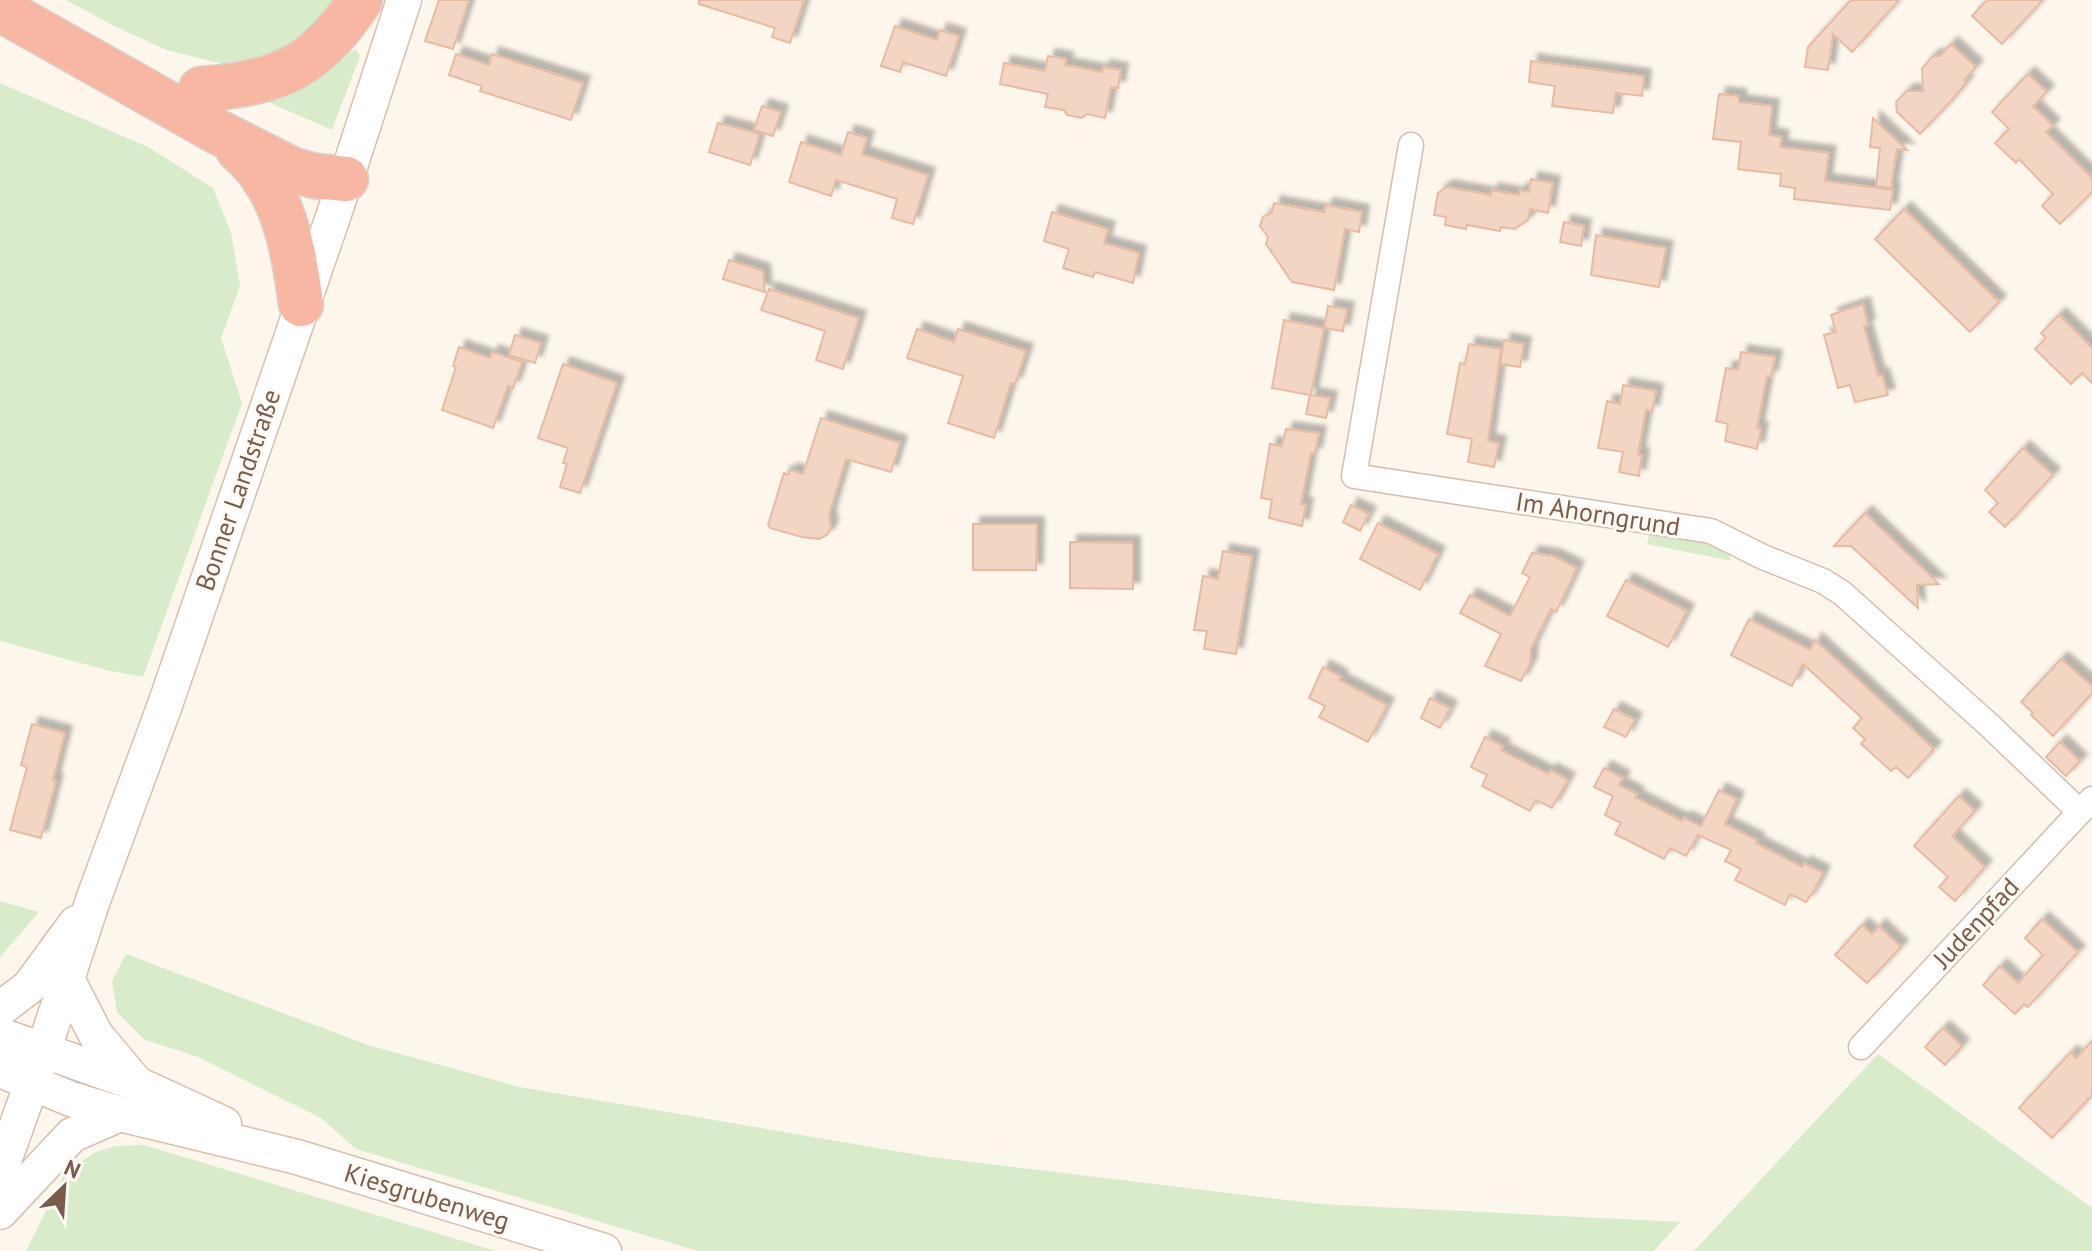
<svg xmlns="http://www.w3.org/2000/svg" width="2092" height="1251" viewBox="0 0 2092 1251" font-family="'PT Sans',sans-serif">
  <defs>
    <filter id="shadow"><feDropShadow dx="7" dy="-7" stdDeviation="2" flood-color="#0004"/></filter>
  </defs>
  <rect width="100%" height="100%" fill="#fdf6ec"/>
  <!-- green -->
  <path fill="#d8ecc9" d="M 66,0 L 349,0 L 342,11 L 263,62 L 223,64 L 167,50 L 114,26 Z
    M 356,49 L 360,56 L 332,130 L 268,102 L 270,99 Z
    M 0,83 L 148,147 L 213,188 L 231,233 L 240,286 L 221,338 L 242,403 L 143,677 L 106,670 L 0,641 Z
    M 1651,528 C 1678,533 1721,532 1732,561 L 1647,544 Z
    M 0,901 L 39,912 L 0,957 Z
    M 126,954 L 368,1045 L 520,1087 L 931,1157 L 1320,1204 L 1680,1222 L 1654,1251 L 698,1251 L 356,1149 L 321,1118 L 198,1057 L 145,1040 L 117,1012 L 112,981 Z
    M 1878,1054 L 2092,1208 L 2092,1251 L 1694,1251 Z
    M 144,1145 L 496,1251 L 26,1251 L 66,1171 L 96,1152 L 116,1146 Z"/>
  <!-- building -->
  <path fill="#f3d5c3" stroke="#e6bba3" stroke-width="2" filter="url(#shadow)" d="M 439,0 L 469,0 L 453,49 L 425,41 Z
    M 699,0 L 804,0 L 790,43 L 772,37 L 775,28 L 699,4 Z
    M 1851,0 L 1899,0 L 1852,52 L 1833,34 L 1828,70 L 1805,67 L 1808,47 Z
    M 1987,0 L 2043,0 L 2002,44 L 1972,16 Z
    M 895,26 L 937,40 L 940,30 L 959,36 L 946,76 L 903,62 L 900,72 L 881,66 Z
    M 1951,44 L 1976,67 L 1964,80 L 1966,83 L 1950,102 L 1920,134 L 1897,112 L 1896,102 L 1907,91 L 1923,91 L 1922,68 L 1933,56 L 1940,56 Z
    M 456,54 L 489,65 L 492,54 L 583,83 L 571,120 L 480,91 L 482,86 L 449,75 Z
    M 1048,56 L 1066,59 L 1065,65 L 1102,72 L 1103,67 L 1121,70 L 1118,88 L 1111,87 L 1105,118 L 1087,114 L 1082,118 L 1067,115 L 1064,110 L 1045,107 L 1048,94 L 1000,84 L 1004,63 L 1045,71 Z
    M 1531,61 L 1644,76 L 1642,96 L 1616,93 L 1613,113 L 1552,106 L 1555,86 L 1529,82 Z
    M 2028,74 L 2047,92 L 2033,106 L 2053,126 L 2046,132 L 2092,178 L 2092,192 L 2060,224 L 2042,206 L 2053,194 L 2019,159 L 2016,163 L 1995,143 L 2009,129 L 1992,112 Z
    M 1719,94 L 1739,96 L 1739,102 L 1772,106 L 1769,135 L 1782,137 L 1780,147 L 1829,153 L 1825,181 L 1893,190 L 1890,210 L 1794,199 L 1795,188 L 1780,186 L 1781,174 L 1738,169 L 1741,142 L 1713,139 Z
    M 762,106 L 781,112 L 773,136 L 754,130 Z
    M 1873,118 L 1907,150 L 1897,149 L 1891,188 L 1876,186 L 1880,148 L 1870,147 Z
    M 718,123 L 760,134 L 750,165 L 709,152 Z
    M 848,132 L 867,138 L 862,154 L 928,175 L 913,224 L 892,218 L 897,199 L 836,180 L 831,196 L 789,182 L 801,142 L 841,155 Z
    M 1531,179 L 1553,183 L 1548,213 L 1530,209 L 1528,220 L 1515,229 L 1501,227 L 1500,231 L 1467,225 L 1466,229 L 1445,225 L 1446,217 L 1434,215 L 1438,193 L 1446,187 L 1491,195 L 1491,190 L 1519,195 L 1519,190 L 1529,192 Z
    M 1274,203 L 1324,212 L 1326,205 L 1362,212 L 1359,232 L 1345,229 L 1334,290 L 1292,282 L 1266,244 L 1268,237 L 1260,226 L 1263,217 L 1272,212 Z
    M 1904,209 L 1999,302 L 1970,332 L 1875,239 Z
    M 1052,212 L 1108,229 L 1104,243 L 1139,253 L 1133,283 L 1095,272 L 1093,277 L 1063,268 L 1069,249 L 1044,241 Z
    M 1564,222 L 1584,226 L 1581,246 L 1560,242 Z
    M 1596,235 L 1666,248 L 1659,287 L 1591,275 Z
    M 729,260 L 763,271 L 765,292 L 723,279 Z
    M 769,289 L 859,318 L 843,369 L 816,360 L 825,331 L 761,310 Z
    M 1863,304 L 1868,325 L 1864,326 L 1878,376 L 1882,375 L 1888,395 L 1855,402 L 1850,385 L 1838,388 L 1824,335 L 1836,332 L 1831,315 Z
    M 1328,306 L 1347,309 L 1343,331 L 1324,328 L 1311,395 L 1330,398 L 1326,418 L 1306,414 L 1310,395 L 1272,388 L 1284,320 L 1324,328 Z
    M 2059,315 L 2092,348 L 2092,383 L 2082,373 L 2071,384 L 2035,349 L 2046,338 L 2041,333 Z
    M 917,329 L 954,342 L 958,329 L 1026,351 L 1015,384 L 1011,383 L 994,438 L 948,423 L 963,376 L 907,358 Z
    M 515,335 L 541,343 L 535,363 L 509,355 Z
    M 1504,340 L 1524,344 L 1520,367 L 1500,364 Z
    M 1469,344 L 1501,349 L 1488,441 L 1499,443 L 1494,467 L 1468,462 L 1472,439 L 1447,434 L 1460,363 L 1465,364 Z
    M 459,347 L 490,358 L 492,352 L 522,362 L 513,388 L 508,386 L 493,428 L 442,410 L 456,367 L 453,366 Z
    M 1741,352 L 1775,357 L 1771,377 L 1767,376 L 1757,428 L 1761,429 L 1757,449 L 1725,441 L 1728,424 L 1716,421 L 1726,368 L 1738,370 Z
    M 563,364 L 617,383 L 580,493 L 560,487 L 567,464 L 563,463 L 568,448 L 538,438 Z
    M 1623,385 L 1656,391 L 1652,412 L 1646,410 L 1638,455 L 1642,455 L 1639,476 L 1619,472 L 1623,452 L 1598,448 L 1607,401 L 1620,404 Z
    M 821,418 L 900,443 L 891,472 L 846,459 L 829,515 L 831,528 L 827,535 L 819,539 L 802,537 L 770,528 L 768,525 L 784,473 L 788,475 L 790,470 L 803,474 Z
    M 1286,429 L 1319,433 L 1315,454 L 1311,453 L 1301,504 L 1306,505 L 1302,526 L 1269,518 L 1272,500 L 1261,498 L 1270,444 L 1282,446 Z
    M 2023,448 L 2053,475 L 2005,527 L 1989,512 L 1998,503 L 1985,490 Z
    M 1351,505 L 1369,514 L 1360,531 L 1343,522 Z
    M 1865,513 L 1939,584 L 1917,585 L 1918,608 L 1851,546 L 1834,546 Z
    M 1378,523 L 1438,554 L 1420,590 L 1360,559 Z
    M 973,524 L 1037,524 L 1036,570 L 973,570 Z
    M 1070,542 L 1133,543 L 1133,589 L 1070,588 Z
    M 1223,551 L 1252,556 L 1236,654 L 1204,649 L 1207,631 L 1194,630 L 1203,576 L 1218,579 Z
    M 1532,553 L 1553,556 L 1577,568 L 1556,612 L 1551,609 L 1531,649 L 1530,664 L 1521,681 L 1485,666 L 1501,634 L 1460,613 L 1470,595 L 1510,616 L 1530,577 L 1522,573 Z
    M 1626,580 L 1687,611 L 1668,647 L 1607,616 Z
    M 1749,619 L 1810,650 L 1815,640 L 1934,749 L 1908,778 L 1896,767 L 1891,771 L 1861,744 L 1865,739 L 1853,728 L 1862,718 L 1803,664 L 1792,686 L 1731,655 Z
    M 2061,659 L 2092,686 L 2092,693 L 2053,736 L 2031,715 L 2033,713 L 2021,702 Z
    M 1323,667 L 1341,677 L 1339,680 L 1387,705 L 1368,742 L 1319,717 L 1325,706 L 1309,698 Z
    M 1430,698 L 1450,708 L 1440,728 L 1421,718 Z
    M 1614,709 L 1635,720 L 1626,737 L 1604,727 Z
    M 32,724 L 65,733 L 53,780 L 56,781 L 41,838 L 10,830 L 27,767 L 21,765 Z
    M 1485,737 L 1503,746 L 1501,750 L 1548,774 L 1550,770 L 1568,780 L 1552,808 L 1536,800 L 1530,811 L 1482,786 L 1487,775 L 1471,767 Z
    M 2060,742 L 2080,761 L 2066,776 L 2046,757 Z
    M 1604,768 L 1623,778 L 1619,785 L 1637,794 L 1635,797 L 1682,821 L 1684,818 L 1701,826 L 1719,790 L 1737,799 L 1725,824 L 1757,840 L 1756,843 L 1802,867 L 1804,863 L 1823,873 L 1813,892 L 1806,902 L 1790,894 L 1785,905 L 1735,880 L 1741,869 L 1725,861 L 1731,850 L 1698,835 L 1686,856 L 1670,848 L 1664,859 L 1615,834 L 1621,823 L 1605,815 L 1613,796 L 1594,787 Z
    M 1959,796 L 1975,811 L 1952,836 L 1985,867 L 1955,901 L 1939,887 L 1948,877 L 1914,846 Z
    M 2042,919 L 2078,952 L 2028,1007 L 2024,1004 L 2015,1014 L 1983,985 L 2000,966 L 2018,983 L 2043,955 L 2025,938 Z
    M 1862,925 L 1872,934 L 1879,926 L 1901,947 L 1867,983 L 1835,955 Z
    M 1943,1028 L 1962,1046 L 1945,1065 L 1925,1047 Z
    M 2092,1041 L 2092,1095 L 2052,1138 L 2019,1108 L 2071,1052 L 2076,1058 Z"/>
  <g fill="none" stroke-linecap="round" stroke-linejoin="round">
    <defs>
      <path id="street" d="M 1411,145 L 1354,476 L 1711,531 L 1763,557 L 1823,581 L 1842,593 L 1989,725 L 2080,812
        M 1861,1047 L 2092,799"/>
      <path id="secondary" d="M 67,979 L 96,1035 L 137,1084
        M 0,1009 L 29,987 L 76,923
        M 0,1035 L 137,1084 L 224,1124
        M 0,1070 L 71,1099 L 120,1114 L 297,1157 L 604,1251
        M 0,1172 L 43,1052 L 93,900 L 166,702 L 346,179 L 404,0
        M 0,1212 L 72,1135 L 120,1114"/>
      <path id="highway" d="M 0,9 L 218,132 L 293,170 L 315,176 L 346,179
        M 201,89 C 278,84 318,66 360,0
        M 238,149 C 284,188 293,247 301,304"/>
    </defs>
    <!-- street casing -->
    <use href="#street" stroke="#d1beb0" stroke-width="27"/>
    <!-- secondary casing -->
    <use href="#secondary" stroke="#d6c0b0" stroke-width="37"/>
    <!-- highway casing -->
    <use href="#highway" stroke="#dad1cd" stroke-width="47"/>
    <!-- street -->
    <use href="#street" stroke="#fff" stroke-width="24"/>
    <!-- secondary -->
    <use href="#secondary" stroke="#fff" stroke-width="34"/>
    <!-- highway -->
    <use href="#highway" stroke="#f7b7a3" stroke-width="44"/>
  </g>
  <g text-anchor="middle" stroke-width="6" stroke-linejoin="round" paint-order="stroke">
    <!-- street labels -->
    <g font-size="26" fill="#7a5c4d" stroke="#fffaf3">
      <text transform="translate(238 490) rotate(-71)" y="9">Bonner Landstraße</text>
      <text transform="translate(1598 514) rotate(9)" y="9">Im Ahorngrund</text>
      <text transform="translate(1976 923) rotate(-47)" y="9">Judenpfad</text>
      <text transform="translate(427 1197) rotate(17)" y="9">Kiesgrubenweg</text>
    </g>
  </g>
  <!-- north arrow -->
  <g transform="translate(64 1187) rotate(25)" stroke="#fffaf3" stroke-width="6" paint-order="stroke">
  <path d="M0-6L14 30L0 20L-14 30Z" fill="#7a5c4d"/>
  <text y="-12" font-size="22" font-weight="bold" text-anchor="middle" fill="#7a5c4d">N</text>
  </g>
</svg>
